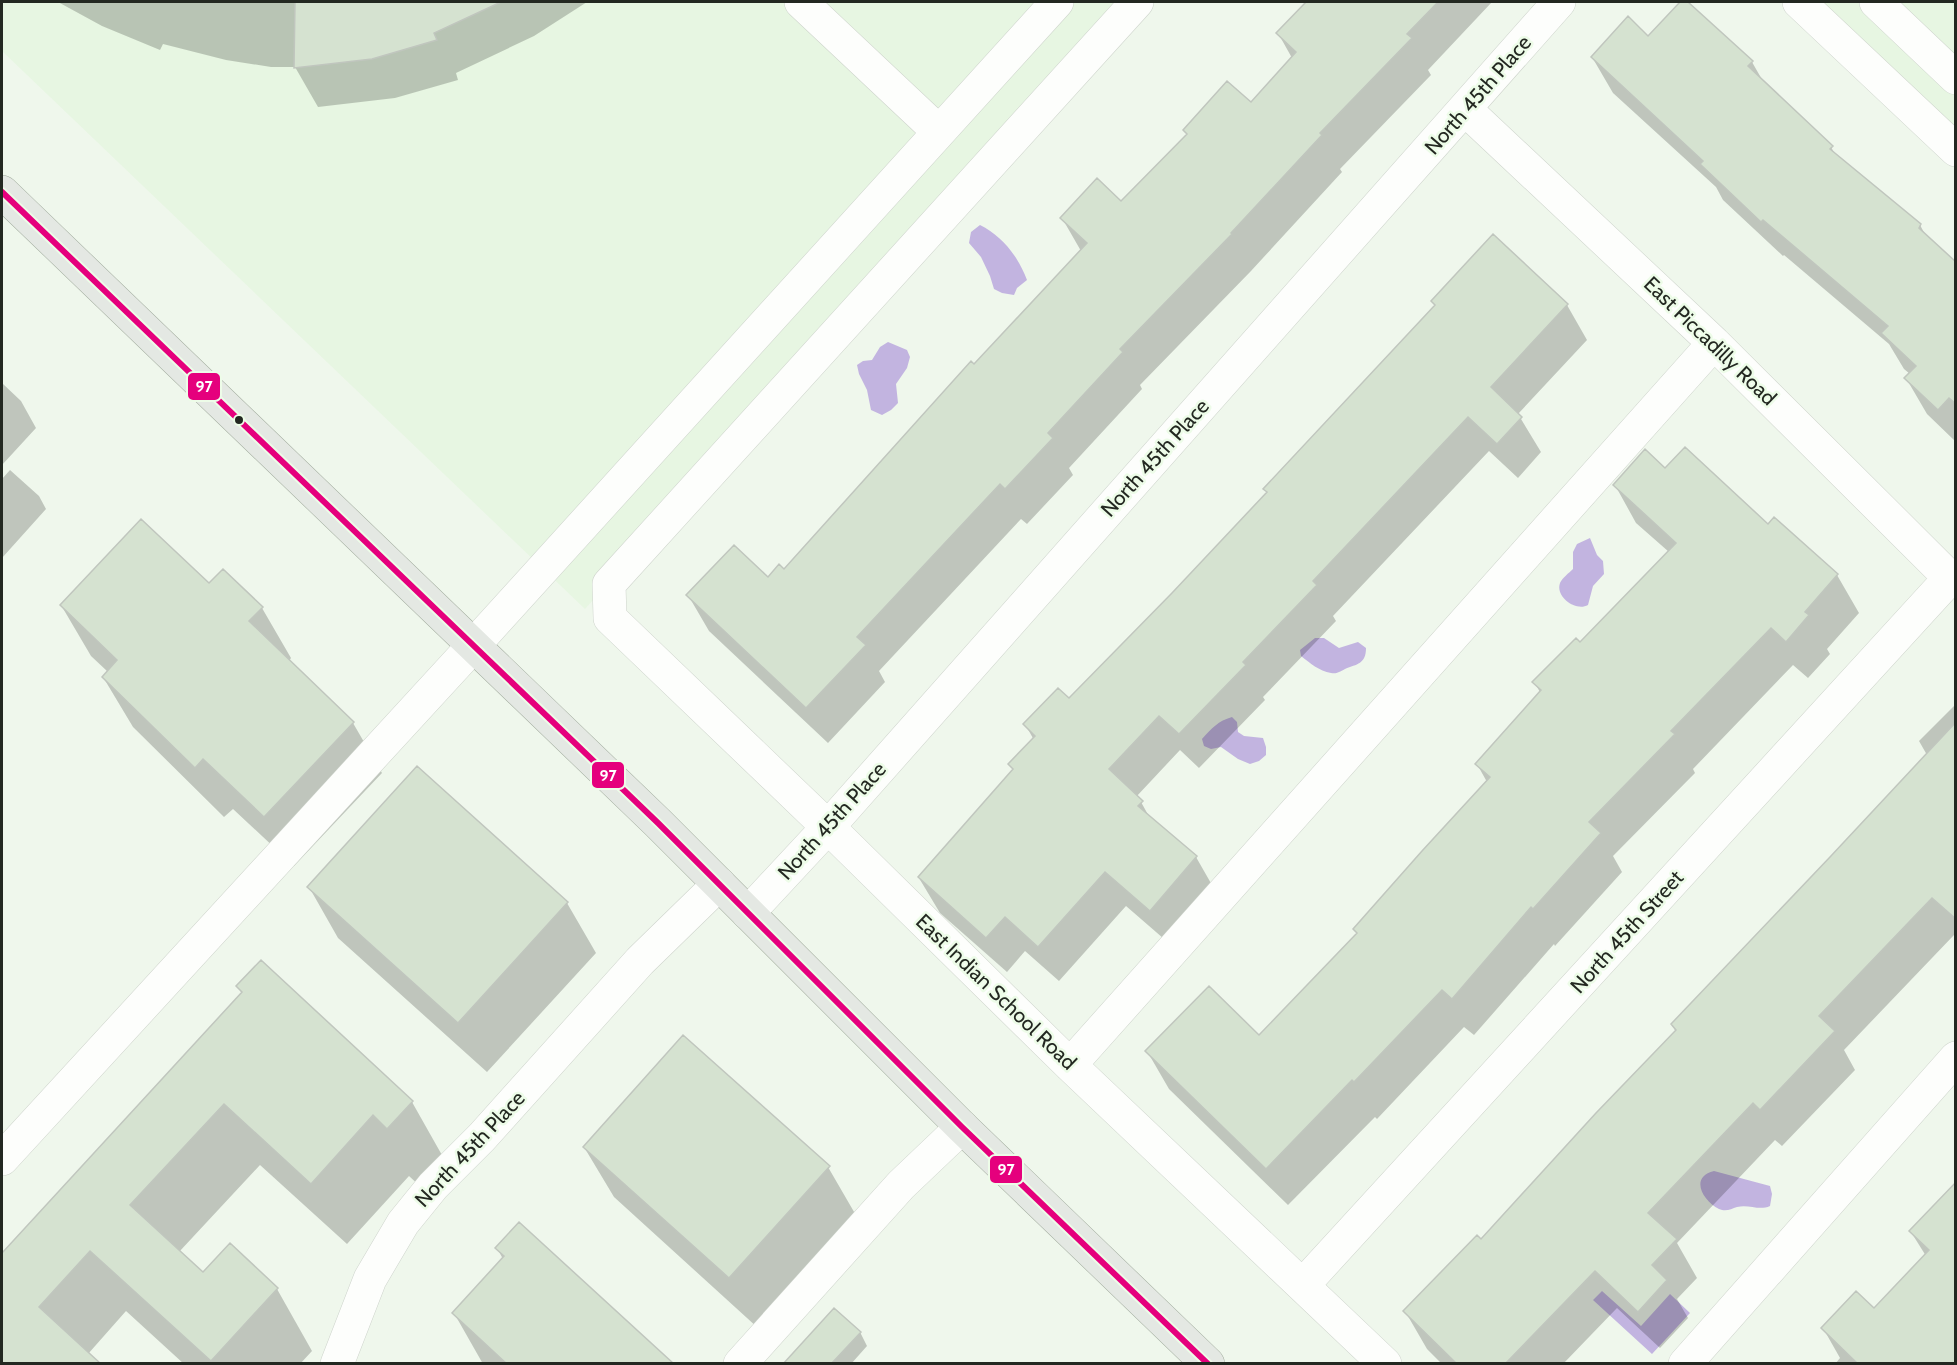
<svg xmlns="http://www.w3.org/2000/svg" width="1957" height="1365" viewBox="0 0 1957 1365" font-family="Cabin,sans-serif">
  <rect width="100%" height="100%" fill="#eff7ec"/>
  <!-- built -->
  <path fill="#e7f6e2" d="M 2,2 L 1137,2 L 585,609 L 2,51 Z
    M 1799,2 L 1955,2 L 1955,150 Z"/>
  <!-- water -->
  <path fill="#c2b4e0" d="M 980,225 C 1002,236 1018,256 1027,280 L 1017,288 L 1014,295 L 1002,293 L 994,289 L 990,276 L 981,257 L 969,243 L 971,232 Z
    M 888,342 L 907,350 L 910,357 L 907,368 L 896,384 L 898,403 L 891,410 L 882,415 L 871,410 L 867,390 L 859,374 L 857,365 L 863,361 L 872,360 L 880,347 Z
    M 1590,538 L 1597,555 L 1603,561 L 1604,574 L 1593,586 L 1588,605 C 1576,612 1555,597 1560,583 C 1562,578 1569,573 1573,569 L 1573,552 L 1577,544 Z
    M 1315,638 L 1324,638 L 1339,648 L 1358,642 L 1366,648 C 1366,664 1357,664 1345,669 C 1339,672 1337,674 1331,673 C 1319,671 1310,663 1301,656 L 1300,650 Z
    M 1232,717 L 1237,722 L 1238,732 L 1244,736 L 1263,738 L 1266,747 L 1266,755 L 1259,761 L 1250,764 L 1238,759 L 1221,747 L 1211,749 L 1204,746 L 1202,739 C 1212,728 1218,721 1232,717 Z
    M 1714,1171 L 1770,1186 L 1772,1194 L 1770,1206 C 1759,1211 1749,1204 1737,1207 C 1731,1209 1726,1212 1719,1209 C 1703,1201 1689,1177 1714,1171 Z
    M 1602,1291 L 1641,1326 L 1670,1294 L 1690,1313 L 1652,1354 L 1593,1300 Z"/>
  <!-- shadow -->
  <path fill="#0003" d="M 58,2 L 587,2 L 534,36 L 456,73 L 458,80 L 395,98 L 318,107 L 295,67 L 271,67 L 226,60 L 163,44 L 160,50 L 102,26 Z
    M 1309,2 L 1492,2 L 1428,70 L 1431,75 L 1340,169 L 1342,172 L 1251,271 L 1140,385 L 1142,389 L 1069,468 L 1073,475 L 1027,524 L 1021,519 L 879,671 L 885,682 L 828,743 L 709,631 L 688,595 L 768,579 L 784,571 L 1081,251 L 1062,218 L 1121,203 L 1251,104 L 1292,58 L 1278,33 Z
    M 1682,2 L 1686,2 L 1752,62 L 1764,83 L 1831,147 L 1836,156 L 1920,225 L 1927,238 L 1956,265 L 1956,442 L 1927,414 L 1906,378 L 1910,374 L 1904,369 L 1889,344 L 1784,255 L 1783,256 L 1723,200 L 1716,187 L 1613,93 L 1592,57 L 1648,38 Z
    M 1493,237 L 1567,305 L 1587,340 L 1518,414 L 1541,452 L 1518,478 L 1489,451 L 1333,616 L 1336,621 L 1263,697 L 1265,700 L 1199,768 L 1180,750 L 1136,797 L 1141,802 L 1151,820 L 1196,857 L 1216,892 L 1171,945 L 1126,906 L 1059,981 L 1025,951 L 1007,972 L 940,913 L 919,878 L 1014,771 L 1010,765 L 1034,740 L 1025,724 L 1069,700 L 1268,494 L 1265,489 L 1435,306 L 1432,301 Z
    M 2,383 L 21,401 L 36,428 L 2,465 Z
    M 10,470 L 39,496 L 46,509 L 2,558 L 2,479 Z
    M 1665,471 L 1768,527 L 1837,575 L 1859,613 L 1827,649 L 1830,654 L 1808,678 L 1793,665 L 1693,769 L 1695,773 L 1613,856 L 1622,872 L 1555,946 L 1554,944 L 1474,1035 L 1464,1027 L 1377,1119 L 1375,1117 L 1288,1205 L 1169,1089 L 1147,1051 L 1259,1037 L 1358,934 L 1487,782 L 1477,764 L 1540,692 L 1534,682 L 1580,644 L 1669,552 L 1636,523 L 1615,485 Z
    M 209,586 L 262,608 L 291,658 L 289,661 L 353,723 L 382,773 L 294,866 L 233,809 L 224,817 L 133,727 L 103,677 L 108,672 L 91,656 L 61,605 Z
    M 1956,704 L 1956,936 L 1954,935 L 1844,1050 L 1855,1070 L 1782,1146 L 1775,1140 L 1677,1243 L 1697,1278 L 1677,1299 L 1688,1318 L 1660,1348 L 1617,1308 L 1563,1364 L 1442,1364 L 1427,1349 L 1405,1311 L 1481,1241 L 1676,1032 L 1672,1025 L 1927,755 L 1919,741 Z
    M 309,887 L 567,903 L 596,953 L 487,1072 L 338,938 Z
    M 238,986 L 412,1102 L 447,1164 L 423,1189 L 409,1176 L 347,1244 L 260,1165 L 179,1252 L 203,1274 L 277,1289 L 312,1351 L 300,1364 L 184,1364 L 126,1311 L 88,1354 L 99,1364 L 2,1364 L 2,1256 L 242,994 Z
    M 584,1147 L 828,1167 L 857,1217 L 758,1328 L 614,1197 Z
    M 1956,1185 L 1956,1364 L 1835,1364 L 1840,1358 L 1823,1328 L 1874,1310 L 1926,1256 L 1911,1232 Z
    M 497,1248 L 672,1364 L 483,1364 L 454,1313 L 503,1259 Z
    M 860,1332 L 867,1346 L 851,1364 L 785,1364 Z"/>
  <!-- building -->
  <path fill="#d5e2d0" stroke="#c0c6be" stroke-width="1.5" d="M 295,2 L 501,2 L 434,33 L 437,40 L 372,59 L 294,68 Z
    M 1306,2 L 1438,2 L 1407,34 L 1412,38 L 1320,133 L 1322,135 L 1231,233 L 1232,234 L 1120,349 L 1123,352 L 1048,433 L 1053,438 L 1005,489 L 1000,484 L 857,637 L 866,645 L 806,708 L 686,595 L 734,545 L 768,577 L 779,564 L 784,569 L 971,361 L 974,364 L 1087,243 L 1060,218 L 1097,178 L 1121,201 L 1187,134 L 1183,130 L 1227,81 L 1251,102 L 1296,52 L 1276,33 Z
    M 1680,2 L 1688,2 L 1753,61 L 1748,66 L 1833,146 L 1830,149 L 1921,224 L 1919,228 L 1956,262 L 1956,404 L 1949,398 L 1938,410 L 1904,378 L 1916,366 L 1881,333 L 1888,326 L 1763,220 L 1761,222 L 1700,164 L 1703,161 L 1591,57 L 1628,16 L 1648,36 Z
    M 1493,234 L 1568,304 L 1491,387 L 1522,417 L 1497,444 L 1468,417 L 1313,581 L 1317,585 L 1243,662 L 1246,665 L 1179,734 L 1159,716 L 1109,769 L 1143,801 L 1138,806 L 1197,856 L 1150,911 L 1105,872 L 1038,947 L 1005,917 L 986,938 L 918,877 L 1013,769 L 1008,764 L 1035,736 L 1023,724 L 1058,688 L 1069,698 L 1172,593 L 1267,492 L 1263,489 L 1435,305 L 1431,301 Z
    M 1685,447 L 1768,524 L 1774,517 L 1838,574 L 1805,612 L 1809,615 L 1786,642 L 1771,628 L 1671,731 L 1675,734 L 1589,822 L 1601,833 L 1533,909 L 1531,907 L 1452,999 L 1442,990 L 1354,1082 L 1352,1080 L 1266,1169 L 1145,1051 L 1209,986 L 1259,1035 L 1357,933 L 1353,929 L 1422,851 L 1490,777 L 1475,764 L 1541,690 L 1532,682 L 1576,638 L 1580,642 L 1676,543 L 1613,485 L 1645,449 L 1665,468 Z
    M 141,519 L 209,583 L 223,569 L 263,607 L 249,621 L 354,722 L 264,817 L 203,759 L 195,768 L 102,677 L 117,660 L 60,605 Z
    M 1956,722 L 1956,919 L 1932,898 L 1819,1016 L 1835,1031 L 1760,1110 L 1753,1103 L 1648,1213 L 1677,1239 L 1652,1265 L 1667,1280 L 1638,1312 L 1595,1271 L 1505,1364 L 1457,1364 L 1403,1311 L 1477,1235 L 1481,1239 L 1596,1113 L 1676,1030 L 1671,1024 L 1830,857 Z
    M 417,766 L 568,902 L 458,1023 L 307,887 Z
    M 261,960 L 413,1101 L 387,1129 L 373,1115 L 311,1184 L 224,1104 L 130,1205 L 203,1272 L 230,1243 L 278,1288 L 211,1361 L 90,1251 L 39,1307 L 101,1364 L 2,1364 L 2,1253 L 242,992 L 236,986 Z
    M 683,1035 L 830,1166 L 729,1278 L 583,1147 Z
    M 1956,1182 L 1956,1364 L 1858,1364 L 1821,1328 L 1856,1291 L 1874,1308 L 1929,1250 L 1909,1231 Z
    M 519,1222 L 674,1364 L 507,1364 L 452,1313 L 504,1256 L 495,1248 Z
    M 834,1308 L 861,1332 L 831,1364 L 783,1364 Z"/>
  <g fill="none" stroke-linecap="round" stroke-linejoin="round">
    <defs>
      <path id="minor" d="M 801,2 L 938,131
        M 1137,2 L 609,584 L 610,618 L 828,827 L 1070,1065 L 1385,1364
        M 1799,2 L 1956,150
        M 1876,2 L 1956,78
        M 748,913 L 828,827 L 1559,2
        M 1070,1065 L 1714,343
        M 2,1159 L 474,645 L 1057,2
        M 1303,1285 L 1950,578 L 1714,343 L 1465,109
        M 337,1364 L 370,1279 L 403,1223 L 433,1186 L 482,1137 L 640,961 L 719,884
        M 740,1364 L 901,1185 L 962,1127
        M 1685,1364 L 1956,1058"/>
      <path id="major" d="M 2,192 L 658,823 L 962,1127 L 1208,1364"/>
    </defs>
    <!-- minor casing -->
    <use href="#minor" stroke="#ced4cc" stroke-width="34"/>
    <!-- major casing -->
    <use href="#major" stroke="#a2ac9e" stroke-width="34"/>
    <!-- minor -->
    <use href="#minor" stroke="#fdfefc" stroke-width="33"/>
    <!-- major -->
    <use href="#major" stroke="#e4e8e3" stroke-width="33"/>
    <defs>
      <path id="bus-1" d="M 2,192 L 658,823 L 962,1127 L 1208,1364"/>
    </defs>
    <!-- bus-1 casing -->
    <use href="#bus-1" stroke="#edfce8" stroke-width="10"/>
    <!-- bus-1 -->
    <use href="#bus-1" stroke="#e5007d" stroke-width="6"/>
  </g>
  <!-- markers -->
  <circle fill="#232821" stroke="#edfce8" stroke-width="2" cx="239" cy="420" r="5"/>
  <g text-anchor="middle" stroke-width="5" stroke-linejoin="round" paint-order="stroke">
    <!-- street labels -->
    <g font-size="21" fill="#232821" stroke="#edfce8">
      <text transform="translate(1478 95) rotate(-49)" y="7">North 45th Place</text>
      <text transform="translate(1710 341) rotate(44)" y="7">East Piccadilly Road</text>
      <text transform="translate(1155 458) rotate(-48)" y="7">North 45th Place</text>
      <text transform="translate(832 821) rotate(-48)" y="7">North 45th Place</text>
      <text transform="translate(1627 932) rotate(-48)" y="7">North 45th Street</text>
      <text transform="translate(996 992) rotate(44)" y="7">East Indian School Road</text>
      <text transform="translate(470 1149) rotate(-47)" y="7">North 45th Place</text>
    </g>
  </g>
  <g stroke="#edfce8" stroke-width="2">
    <rect x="187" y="372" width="34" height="29" rx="6" fill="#e5007d"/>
    <rect x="591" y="761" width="34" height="28" rx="6" fill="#e5007d"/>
    <rect x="989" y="1155" width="34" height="29" rx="6" fill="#e5007d"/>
  </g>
  <g font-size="16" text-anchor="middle" font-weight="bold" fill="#fff">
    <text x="204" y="392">97</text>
    <text x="608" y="781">97</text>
    <text x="1006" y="1175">97</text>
  </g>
  <!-- border -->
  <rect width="1957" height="1365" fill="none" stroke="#232821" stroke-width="6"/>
</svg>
